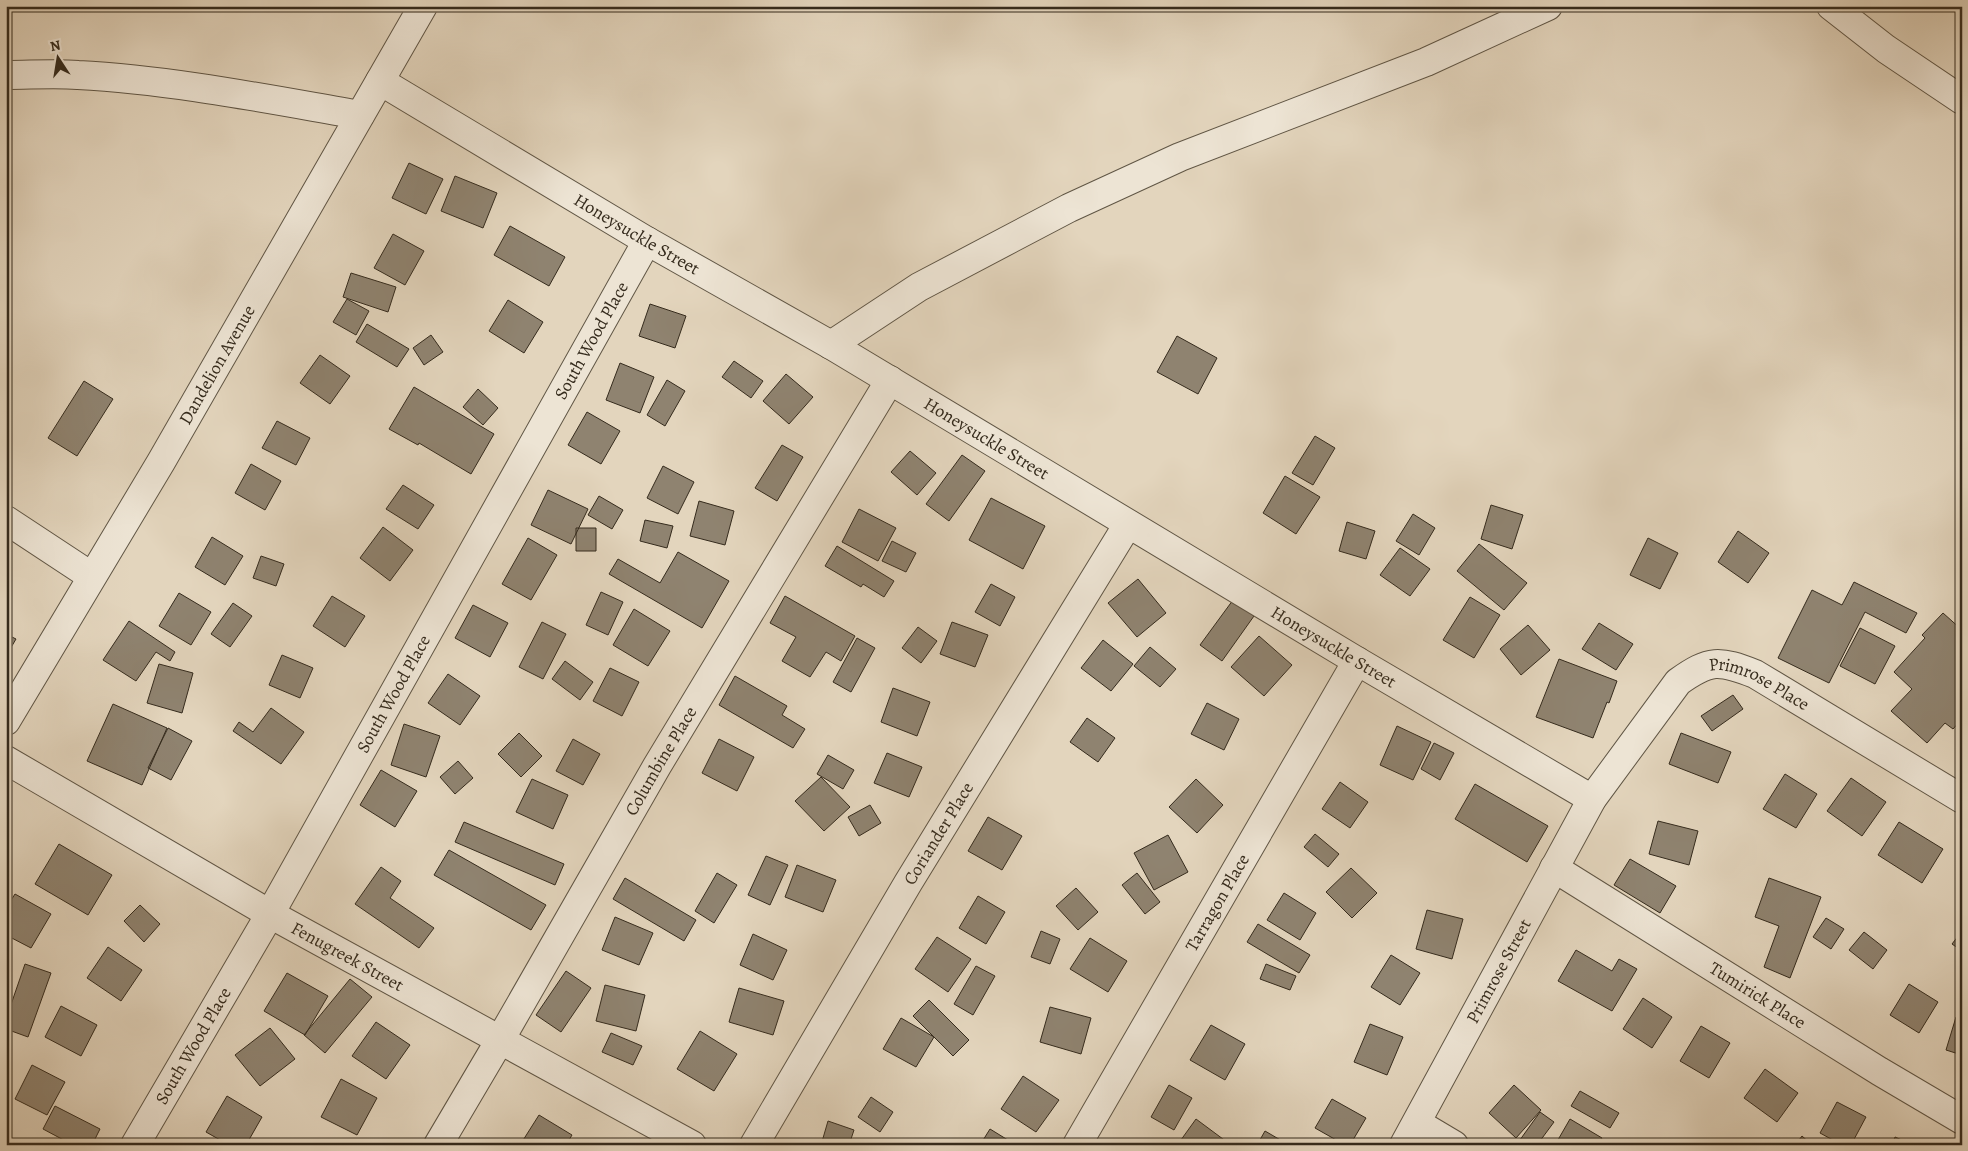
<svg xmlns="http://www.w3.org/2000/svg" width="1968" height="1151" viewBox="0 0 1968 1151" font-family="Alegreya,serif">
  <rect width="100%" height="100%" fill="#e3d5bd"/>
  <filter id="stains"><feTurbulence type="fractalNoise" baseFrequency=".004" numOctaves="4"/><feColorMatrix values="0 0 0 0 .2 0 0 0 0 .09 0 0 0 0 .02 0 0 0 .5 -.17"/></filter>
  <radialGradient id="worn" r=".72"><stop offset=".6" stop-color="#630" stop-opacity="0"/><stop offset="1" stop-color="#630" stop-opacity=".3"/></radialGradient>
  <!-- building -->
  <path fill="#8f8370" stroke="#352b1d" d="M 409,163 L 443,179 L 426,214 L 392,198 Z
    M 455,176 L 497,193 L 483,228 L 441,211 Z
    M 510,226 L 565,257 L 549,286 L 494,255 Z
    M 393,234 L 424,251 L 405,285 L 374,268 Z
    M 351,273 L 396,287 L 388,312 L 343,297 Z
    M 347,299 L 369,311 L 356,335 L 333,322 Z
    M 508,300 L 543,322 L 524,353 L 489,331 Z
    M 650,304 L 686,316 L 675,348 L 639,336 Z
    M 367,324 L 409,349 L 397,367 L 356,342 Z
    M 431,335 L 443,352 L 424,365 L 413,348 Z
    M 1177,336 L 1217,358 L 1198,394 L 1157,372 Z
    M 320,355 L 350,376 L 330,404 L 300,383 Z
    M 734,361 L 763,381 L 751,398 L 722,377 Z
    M 620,363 L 654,377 L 640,413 L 606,400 Z
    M 786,374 L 813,397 L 789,424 L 763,401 Z
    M 667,380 L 685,391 L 665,426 L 647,415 Z
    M 84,381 L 113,399 L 77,456 L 48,438 Z
    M 414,387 L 494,434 L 471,474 L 419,443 L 418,445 L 389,429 Z
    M 478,389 L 498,408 L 483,425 L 463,407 Z
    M 587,412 L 620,431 L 601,464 L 568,445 Z
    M 277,421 L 310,438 L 296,465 L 262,448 Z
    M 1315,436 L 1335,448 L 1313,485 L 1292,473 Z
    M 782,445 L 803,457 L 777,501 L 755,488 Z
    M 910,451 L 936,473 L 917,495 L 891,472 Z
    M 962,455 L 985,471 L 949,521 L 926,504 Z
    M 251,464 L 281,481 L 265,510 L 235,493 Z
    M 663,466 L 694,482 L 678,514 L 647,498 Z
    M 1285,476 L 1320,497 L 1296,534 L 1263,513 Z
    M 403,485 L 434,505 L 418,529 L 386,509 Z
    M 548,490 L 588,509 L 571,544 L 531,525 Z
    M 599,496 L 623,510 L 612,529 L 588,515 Z
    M 991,498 L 1045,526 L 1023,569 L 969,540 Z
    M 699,501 L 734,511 L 725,545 L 690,536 Z
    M 1491,505 L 1523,515 L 1512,549 L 1481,539 Z
    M 859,509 L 896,528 L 878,561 L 842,542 Z
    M 1413,514 L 1435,528 L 1419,555 L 1396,541 Z
    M 645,520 L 673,526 L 667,548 L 640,541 Z
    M 1347,522 L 1375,531 L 1366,559 L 1339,551 Z
    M 383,527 L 413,550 L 390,581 L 360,558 Z
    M 576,528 L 596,528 L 596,551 L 576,551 Z
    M 1738,531 L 1769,553 L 1748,583 L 1718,562 Z
    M 212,537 L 243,556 L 225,585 L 195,567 Z
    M 528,538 L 557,555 L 531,600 L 502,584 Z
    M 1648,538 L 1678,553 L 1660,589 L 1630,575 Z
    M 892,541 L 916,553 L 906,572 L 882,561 Z
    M 1479,544 L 1527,583 L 1504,610 L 1457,571 Z
    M 837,546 L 894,581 L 884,597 L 863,584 L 861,587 L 825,566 Z
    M 1400,548 L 1430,569 L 1410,596 L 1380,575 Z
    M 678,552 L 729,581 L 702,628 L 609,574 L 618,559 L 660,583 Z
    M 261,556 L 284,564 L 276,586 L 253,578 Z
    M 1138,579 L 1166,613 L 1137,637 L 1108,603 Z
    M 1854,582 L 1917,613 L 1906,633 L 1865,612 L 1829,683 L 1778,658 L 1812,590 L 1842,605 Z
    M 991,584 L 1015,597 L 1000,626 L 975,612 Z
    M 601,592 L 623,602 L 608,635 L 586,625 Z
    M 179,593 L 211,612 L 191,645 L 159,626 Z
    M 332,596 L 365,616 L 345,647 L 313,626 Z
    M 785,596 L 855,636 L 841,661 L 826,652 L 810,677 L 782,661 L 796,637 L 770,623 Z
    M 1470,597 L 1500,615 L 1474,658 L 1443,640 Z
    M 1233,600 L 1254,616 L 1222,661 L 1200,645 Z
    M 233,603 L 252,616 L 230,647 L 211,634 Z
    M 473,605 L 508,623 L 490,657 L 455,638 Z
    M 634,609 L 670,631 L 648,666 L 613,645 Z
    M 1943,613 L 1962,630 L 1962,719 L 1953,729 L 1945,723 L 1927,743 L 1891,711 L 1912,689 L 1894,672 L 1925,638 L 1922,635 Z
    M 129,621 L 175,652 L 170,661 L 156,652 L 136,681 L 103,660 Z
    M 542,622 L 566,634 L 543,679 L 519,667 Z
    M 952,622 L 988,635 L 975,667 L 940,654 Z
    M 1599,623 L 1633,644 L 1616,670 L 1582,649 Z
    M 1528,625 L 1550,650 L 1521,675 L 1500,649 Z
    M 918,627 L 937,641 L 921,663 L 902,648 Z
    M 1860,628 L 1895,646 L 1875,684 L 1840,666 Z
    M 6,634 L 16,639 L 6,656 Z
    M 1259,636 L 1292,665 L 1264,696 L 1231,667 Z
    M 857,638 L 875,648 L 851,692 L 833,682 Z
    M 1103,640 L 1133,664 L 1111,691 L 1081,668 Z
    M 1150,647 L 1176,669 L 1160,687 L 1134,666 Z
    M 282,655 L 313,668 L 300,698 L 269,685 Z
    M 1559,659 L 1617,681 L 1609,703 L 1607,702 L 1593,738 L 1536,717 Z
    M 565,661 L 593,682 L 580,700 L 552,679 Z
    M 159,664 L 193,673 L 182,713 L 147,703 Z
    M 610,668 L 639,682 L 622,716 L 593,701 Z
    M 448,674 L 480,696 L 460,725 L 428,703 Z
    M 735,676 L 787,706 L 782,715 L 805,729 L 793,748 L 719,705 Z
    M 893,688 L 930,702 L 917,736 L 881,722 Z
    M 1733,695 L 1743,709 L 1712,731 L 1701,716 Z
    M 1207,703 L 1239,719 L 1224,750 L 1191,734 Z
    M 113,704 L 167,728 L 142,785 L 87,761 Z
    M 271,708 L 304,732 L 281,764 L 233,731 L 239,722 L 253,732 Z
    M 1087,718 L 1115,738 L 1098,762 L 1070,742 Z
    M 404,724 L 440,736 L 426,777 L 391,765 Z
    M 1397,726 L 1431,742 L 1413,780 L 1380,765 Z
    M 168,728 L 192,741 L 171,780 L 148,768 Z
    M 519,733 L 542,756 L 521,777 L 498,754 Z
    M 1681,733 L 1731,752 L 1718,783 L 1669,764 Z
    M 573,739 L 600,754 L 583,785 L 556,771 Z
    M 719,739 L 754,757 L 737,791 L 702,773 Z
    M 1434,743 L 1454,753 L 1440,780 L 1421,769 Z
    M 887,753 L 922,767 L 909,797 L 874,783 Z
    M 828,755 L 854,770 L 843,789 L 817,774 Z
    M 458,761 L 473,778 L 455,794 L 440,777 Z
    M 381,770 L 417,791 L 395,827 L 360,805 Z
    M 1785,774 L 1817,794 L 1796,828 L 1763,809 Z
    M 821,777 L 850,807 L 824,831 L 795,801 Z
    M 1851,778 L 1886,802 L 1862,836 L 1827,811 Z
    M 532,779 L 568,795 L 553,829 L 516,812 Z
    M 1196,779 L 1223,805 L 1197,833 L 1169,807 Z
    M 1340,782 L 1368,802 L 1350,828 L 1322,809 Z
    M 1475,784 L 1548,826 L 1527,862 L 1455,819 Z
    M 870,805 L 881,823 L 859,836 L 848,817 Z
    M 988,817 L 1022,836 L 1002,870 L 968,851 Z
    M 1658,821 L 1698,831 L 1689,865 L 1649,854 Z
    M 464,822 L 564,864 L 555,885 L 455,842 Z
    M 1899,822 L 1943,849 L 1922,883 L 1878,855 Z
    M 1315,834 L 1339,854 L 1328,867 L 1304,847 Z
    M 1168,835 L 1188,872 L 1154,890 L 1134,853 Z
    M 59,844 L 112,875 L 88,915 L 35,884 Z
    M 449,850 L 546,905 L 531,930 L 434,875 Z
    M 766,856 L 788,865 L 770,905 L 748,895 Z
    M 1630,859 L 1676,886 L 1660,913 L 1614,885 Z
    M 797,865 L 836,880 L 823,912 L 785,897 Z
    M 381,867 L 401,881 L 390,898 L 434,928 L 419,948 L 355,904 Z
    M 1351,868 L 1377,893 L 1352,918 L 1326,892 Z
    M 717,873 L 737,885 L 714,923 L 695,911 Z
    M 1137,873 L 1160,902 L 1145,914 L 1122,885 Z
    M 625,878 L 696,920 L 684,941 L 613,899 Z
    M 1769,878 L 1821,897 L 1790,978 L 1764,967 L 1779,926 L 1755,917 Z
    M 1076,888 L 1098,912 L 1078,930 L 1056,906 Z
    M 1284,893 L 1316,913 L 1300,940 L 1267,920 Z
    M 15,894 L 51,914 L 31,948 L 6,935 L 6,908 Z
    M 978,896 L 1005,912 L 986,944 L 959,928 Z
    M 140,905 L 160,924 L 144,942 L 124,921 Z
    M 1427,910 L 1463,919 L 1452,959 L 1416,949 Z
    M 615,917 L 653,933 L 639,965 L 602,950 Z
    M 1826,918 L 1844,929 L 1831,949 L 1813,937 Z
    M 1258,924 L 1310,955 L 1299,973 L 1247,942 Z
    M 1041,931 L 1060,939 L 1050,964 L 1031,957 Z
    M 1962,931 L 1962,951 L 1952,944 Z
    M 1864,932 L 1887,950 L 1873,969 L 1849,950 Z
    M 753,934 L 787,950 L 773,980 L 740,965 Z
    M 937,937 L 971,959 L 948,992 L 915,969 Z
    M 1090,938 L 1127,961 L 1108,992 L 1070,969 Z
    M 108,947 L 142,970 L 121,1001 L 87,978 Z
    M 1576,950 L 1612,971 L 1619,959 L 1637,969 L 1612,1011 L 1558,981 Z
    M 1391,955 L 1420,973 L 1400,1005 L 1371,987 Z
    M 25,964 L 51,973 L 28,1037 L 6,1029 L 6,1019 Z
    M 1266,964 L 1296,976 L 1290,990 L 1260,979 Z
    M 976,966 L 995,976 L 973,1015 L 954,1004 Z
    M 566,971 L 591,988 L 561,1032 L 536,1015 Z
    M 287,973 L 328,996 L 305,1035 L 264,1011 Z
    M 350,979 L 372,997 L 325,1053 L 304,1035 Z
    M 1909,984 L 1938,1002 L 1919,1033 L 1890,1015 Z
    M 605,985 L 645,995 L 636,1031 L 596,1021 Z
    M 739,988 L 784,1001 L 773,1035 L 729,1022 Z
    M 1643,998 L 1672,1017 L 1652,1048 L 1623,1029 Z
    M 929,1000 L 969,1040 L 953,1056 L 913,1016 Z
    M 61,1006 L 97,1025 L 81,1056 L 45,1037 Z
    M 1050,1007 L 1091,1018 L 1081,1054 L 1040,1042 Z
    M 1956,1017 L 1962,1018 L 1962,1055 L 1946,1050 Z
    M 901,1018 L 934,1037 L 916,1067 L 883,1049 Z
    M 376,1022 L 410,1045 L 386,1079 L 352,1056 Z
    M 1370,1024 L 1403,1037 L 1387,1075 L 1354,1062 Z
    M 1211,1025 L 1245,1044 L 1225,1080 L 1190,1060 Z
    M 1701,1026 L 1730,1043 L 1709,1078 L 1680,1061 Z
    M 270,1028 L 295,1059 L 260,1086 L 235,1055 Z
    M 700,1031 L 737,1054 L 714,1091 L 677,1069 Z
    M 611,1033 L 642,1046 L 633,1065 L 602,1052 Z
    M 32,1065 L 65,1082 L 47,1115 L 15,1099 Z
    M 1765,1069 L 1798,1093 L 1777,1122 L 1744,1098 Z
    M 1023,1076 L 1059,1100 L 1036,1132 L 1001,1109 Z
    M 341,1079 L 377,1098 L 357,1135 L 321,1117 Z
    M 1169,1085 L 1192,1098 L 1174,1130 L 1151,1117 Z
    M 1514,1085 L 1541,1110 L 1516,1138 L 1489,1113 Z
    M 1580,1091 L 1619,1113 L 1610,1128 L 1571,1106 Z
    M 227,1096 L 262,1117 L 246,1145 L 229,1145 L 206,1132 Z
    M 871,1097 L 893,1112 L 880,1132 L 858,1117 Z
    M 1332,1099 L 1366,1118 L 1350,1145 L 1345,1145 L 1315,1128 Z
    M 1837,1102 L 1866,1117 L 1851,1145 L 1842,1145 L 1820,1133 Z
    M 55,1106 L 100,1129 L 92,1145 L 73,1145 L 43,1129 Z
    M 1540,1112 L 1554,1122 L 1537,1145 L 1518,1145 L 1517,1144 Z
    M 539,1115 L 572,1135 L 566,1145 L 520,1145 Z
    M 1196,1119 L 1231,1145 L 1178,1144 Z
    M 1570,1119 L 1602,1138 L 1598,1145 L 1555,1145 Z
    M 828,1121 L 854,1130 L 849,1145 L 821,1145 Z
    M 990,1129 L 1016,1145 L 980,1145 Z
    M 1265,1131 L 1289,1145 L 1257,1145 Z
    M 1802,1136 L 1812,1145 L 1795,1145 Z
    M 1895,1137 L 1913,1145 L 1892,1145 Z"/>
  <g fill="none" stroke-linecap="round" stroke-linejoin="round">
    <defs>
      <g id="minor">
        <path d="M 1831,6 L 1886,49 L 1962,100"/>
        <path d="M 6,75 C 30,75 55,73 78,75 C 173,80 267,99 360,115"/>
        <path id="s1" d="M 380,81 L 647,241 L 831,345 L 1357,661 L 1592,799"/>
        <path d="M 831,345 L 919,287 L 1069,208 L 1180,157 L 1426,62 L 1548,6"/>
        <path d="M 6,520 L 91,576"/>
        <path id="s2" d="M 6,721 L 161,462 L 423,6"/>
        <path id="s3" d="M 6,760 L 270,914 L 692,1145"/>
        <path id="s4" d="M 1554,868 L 1879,1071 L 1962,1120"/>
        <path d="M 1417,1123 L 1454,1145"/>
        <path id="s5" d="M 135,1145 L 270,914 L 647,241"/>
        <path id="s6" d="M 438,1145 L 500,1040 L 657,766 L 890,380"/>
        <path id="s7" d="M 754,1145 L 908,883 L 1128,524"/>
        <path id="s8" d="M 1077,1145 L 1357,661"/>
        <path id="s9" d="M 1404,1145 L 1592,799 L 1678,682 C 1710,659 1719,660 1755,674 L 1962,799"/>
      </g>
    </defs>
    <!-- minor casing -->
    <use href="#minor" stroke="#605645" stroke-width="30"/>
    <!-- minor -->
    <use href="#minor" stroke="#ede4d4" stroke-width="28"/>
  </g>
  <g text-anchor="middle" stroke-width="4" stroke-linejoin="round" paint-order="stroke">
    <!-- street labels -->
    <g font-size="18" fill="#352b1d" stroke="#ede4d4">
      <text dy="6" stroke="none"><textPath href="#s1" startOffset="299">Honeysuckle Street</textPath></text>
      <text dy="6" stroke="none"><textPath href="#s5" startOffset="925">South Wood Place</textPath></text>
      <text dy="6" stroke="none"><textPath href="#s2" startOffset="414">Dandelion Avenue</textPath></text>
      <text dy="6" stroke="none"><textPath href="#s1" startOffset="704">Honeysuckle Street</textPath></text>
      <text dy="6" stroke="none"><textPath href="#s1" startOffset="1109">Honeysuckle Street</textPath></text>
      <text dy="6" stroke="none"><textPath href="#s9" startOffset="629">Primrose Place</textPath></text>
      <text dy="6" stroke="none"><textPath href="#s5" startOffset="520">South Wood Place</textPath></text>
      <text dy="6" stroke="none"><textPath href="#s6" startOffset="444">Columbine Place</textPath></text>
      <text dy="6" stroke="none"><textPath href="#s7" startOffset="362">Coriander Place</textPath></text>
      <text dy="6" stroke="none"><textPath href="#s8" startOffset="280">Tarragon Place</textPath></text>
      <text dy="6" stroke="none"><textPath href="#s3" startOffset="394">Fenugreek Street</textPath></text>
      <text dy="6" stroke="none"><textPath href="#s9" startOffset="198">Primrose Street</textPath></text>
      <text dy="6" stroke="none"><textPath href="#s4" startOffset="240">Tumirick Place</textPath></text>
      <text dy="6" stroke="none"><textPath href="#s5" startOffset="115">South Wood Place</textPath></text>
    </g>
  </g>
  <!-- margin -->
  <rect width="1968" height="1151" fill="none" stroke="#e3d5bd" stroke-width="25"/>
  <rect x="8" y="8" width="1953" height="1136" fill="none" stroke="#352b1d" stroke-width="2.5"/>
  <rect x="12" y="12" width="1943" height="1126" fill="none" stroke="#352b1d"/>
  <!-- north arrow -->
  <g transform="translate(58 58) rotate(348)" stroke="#ede4d4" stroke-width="4" paint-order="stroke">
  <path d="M0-4L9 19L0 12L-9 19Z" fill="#352b1d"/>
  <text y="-8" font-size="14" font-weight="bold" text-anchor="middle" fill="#352b1d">N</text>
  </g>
  <rect width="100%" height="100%" filter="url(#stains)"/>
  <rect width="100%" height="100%" fill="url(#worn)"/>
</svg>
